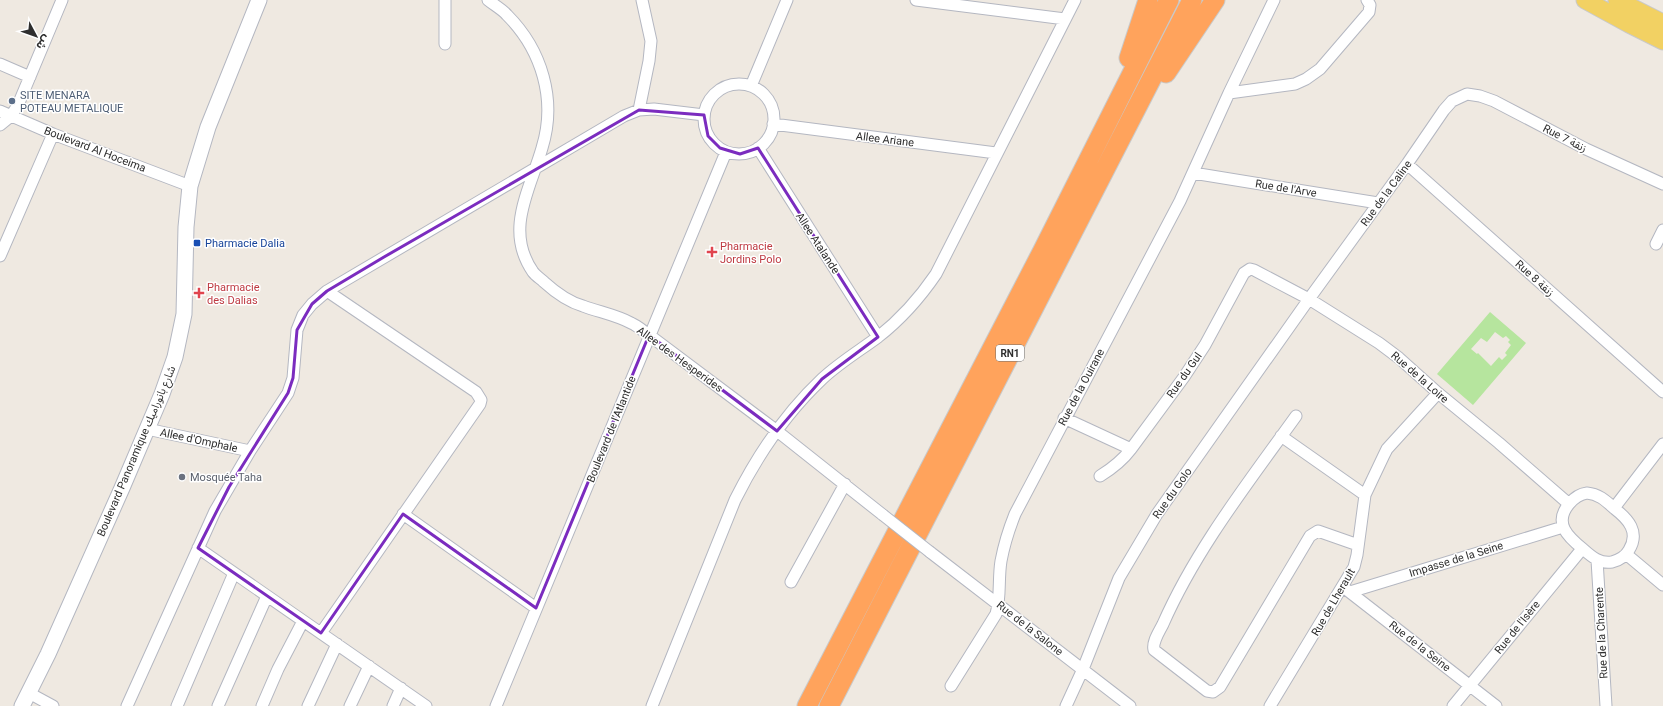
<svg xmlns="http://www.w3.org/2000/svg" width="1663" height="706" viewBox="0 0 1663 706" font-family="Roboto,'Noto Sans Arabic',sans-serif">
  <rect width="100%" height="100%" fill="#efe9e1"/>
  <!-- garden -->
  <path fill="#b6e59e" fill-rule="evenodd" d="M 1490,312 L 1526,343 L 1473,405 L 1437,374 ZM 1495,332 L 1503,338 L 1506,336 L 1510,340 L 1508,342 L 1511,345 L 1505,353 L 1507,355 L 1502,360 L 1499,357 L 1491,366 L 1478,353 L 1477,354 L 1471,349 L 1481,338 L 1487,342 Z"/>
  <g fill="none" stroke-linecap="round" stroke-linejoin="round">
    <defs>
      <path id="street" d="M 488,0 C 494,5 502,9 507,15 C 542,50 557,100 542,148 C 530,190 504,230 533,272 C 536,276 541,279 544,282 C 555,292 569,302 583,306 C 599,312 616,315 631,323 C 638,326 643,331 649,335 L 777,431 L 883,515
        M 916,0 L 1065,19
        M 445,44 L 445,0
        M 0,64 L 30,77
        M704 119a35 35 0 1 1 70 0a35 35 0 1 1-70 0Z
        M 751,86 L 787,0
        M 1229,93 L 1295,84 L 1306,79 L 1320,69 L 1369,12 L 1370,5 L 1367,0
        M 639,110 L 649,61 L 651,41 L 642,0
        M 0,111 L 53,134 L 190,186
        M 773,124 L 996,153
        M 0,125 L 11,116 L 18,105 L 62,0
        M 758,148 L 878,337
        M 1407,164 L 1663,392
        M 1193,173 L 1378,203
        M 1656,244 L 1663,230
        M 0,256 L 53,134
        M 1296,416 C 1248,483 1196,549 1163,624 C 1159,632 1152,642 1154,650 L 1207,691 L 1213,692 L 1220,687 L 1310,536 L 1318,531 L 1358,545
        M 1064,418 L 1131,449
        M 147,429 L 250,451
        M 1281,436 L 1365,495
        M 1100,476 C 1113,468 1122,461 1131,449 L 1184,377 L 1205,345 L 1244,273 L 1250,269 L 1254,270 L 1309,299 L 1379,343 L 1399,358 L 1438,393 L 1499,443 L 1569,504
        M 1587,493 C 1599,494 1606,501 1615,509 C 1628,519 1640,532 1629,550 C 1626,556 1619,560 1612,562 C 1600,564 1592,557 1583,549 C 1568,537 1553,523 1569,504 C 1574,498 1579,494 1587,493 Z
        M 1614,508 L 1663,444
        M 403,514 L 536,608
        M 198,548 L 426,706
        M 930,552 L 1130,706
        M 1626,554 L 1663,585
        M 1597,560 L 1606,706
        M 791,582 L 845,484
        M 1347,590 L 1496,706
        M 1350,592 L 1563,527
        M 321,633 L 480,404 L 481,400 L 476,392 L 327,291
        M 951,686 L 996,614 C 1001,597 998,579 1001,561 C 1004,545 1009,529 1015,514 L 1180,201 L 1229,93 L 1274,0
        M 29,693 L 53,706
        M 127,706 L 215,511 L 250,451 L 288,393 L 293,378 L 297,330 L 303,315 L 312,304 L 327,291 L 624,116 L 639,110 L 654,109 L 704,115
        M 177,706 L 234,573
        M 218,706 L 267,596
        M 262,706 L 278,669 L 303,621
        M 308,706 L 337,644
        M 350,706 L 369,666
        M 393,706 L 401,688
        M 496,706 L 726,152
        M 652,706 L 735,500 C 757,456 786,413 822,379 C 839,363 859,351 878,337 C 901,319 919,299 936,274 L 1075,0
        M 1066,706 L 1083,669 L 1119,578 L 1157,514 L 1309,299 L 1407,164 L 1444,110 L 1452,101 L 1467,94 L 1480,96 L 1494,101 L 1586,149 L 1663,184
        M 1270,706 L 1354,567 L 1357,555 L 1365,495 L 1384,455 L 1387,449 L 1438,393
        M 1453,706 L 1582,549"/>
      <path id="secondary" d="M 22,706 L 48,654 L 122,488 L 162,394 L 175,357 L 184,314 L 186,227 L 190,186 L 208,127 L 259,0"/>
      <path id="primary" d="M 1585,0 L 1629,24 L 1663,41
        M 1617,0 L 1663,23"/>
      <path id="highway" d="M 1129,58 L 1148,0
        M 1166,73 L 1215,0
        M 807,706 L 1042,252 L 1169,0
        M 829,706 L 1192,0"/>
    </defs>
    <!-- street casing -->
    <use href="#street" stroke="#b4b7c1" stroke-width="13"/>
    <!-- secondary casing -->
    <use href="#secondary" stroke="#b4b7c1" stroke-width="17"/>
    <!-- primary casing -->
    <use href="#primary" stroke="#c9c9c9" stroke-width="19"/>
    <!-- highway casing -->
    <use href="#highway" stroke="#c9c9c9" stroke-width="21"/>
    <!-- street -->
    <use href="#street" stroke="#fff" stroke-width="11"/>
    <!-- secondary -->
    <use href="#secondary" stroke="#fff" stroke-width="15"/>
    <!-- primary -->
    <use href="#primary" stroke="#f2d163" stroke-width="17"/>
    <!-- highway -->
    <use href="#highway" stroke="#ffa35c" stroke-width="19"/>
    <defs>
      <path id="street-bridge" d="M 883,515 L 930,552"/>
    </defs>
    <!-- street-bridge casing -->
    <use href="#street-bridge" stroke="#b4b7c1" stroke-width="13" stroke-linecap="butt"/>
    <!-- street-bridge -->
    <use href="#street-bridge" stroke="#fff" stroke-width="11"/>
  </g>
  <!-- marked area -->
  <path fill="none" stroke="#7b2cbf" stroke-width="3" stroke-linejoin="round" d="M 639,110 L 704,115 L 708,136 L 720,148 L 740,154 L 758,148 L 878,337 L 822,379 L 777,431 L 649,335 L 536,608 L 403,514 L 321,633 L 198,548 L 229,487 L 288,393 L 293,378 L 297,330 L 312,304 L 327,291 L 384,257 Z"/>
  <!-- markers -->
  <circle fill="#5c6f8a" stroke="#fff" stroke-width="1.5" cx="12" cy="101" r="4"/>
  <rect fill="#1a4fb4" stroke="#fff" stroke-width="1.5" x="193" y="239" width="8" height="8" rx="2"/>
  <g fill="#e0444e" stroke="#fff" stroke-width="1.5">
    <path d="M710 246h4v4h4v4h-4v4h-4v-4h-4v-4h4z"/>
    <path d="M197 287h4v4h4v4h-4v4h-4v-4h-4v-4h4z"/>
  </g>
  <circle fill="#6b7280" stroke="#fff" stroke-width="1.5" cx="182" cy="477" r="4"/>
  <g text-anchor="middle" stroke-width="3" stroke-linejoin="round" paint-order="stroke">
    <!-- shield labels -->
    <rect fill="#fff" stroke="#6d6d6d" stroke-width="1" x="996" y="345" width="28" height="16" rx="3"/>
    <g font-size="10" font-weight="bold" fill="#2e2e2e">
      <text x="1010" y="357">RN1</text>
    </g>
    <!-- service labels -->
    <g font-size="11" fill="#4e5e75" stroke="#fff" text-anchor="start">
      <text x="20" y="99">SITE MENARA<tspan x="20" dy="13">POTEAU METALIQUE</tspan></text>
    </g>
    <!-- street labels -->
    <g font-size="11" fill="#2e2e2e" stroke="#fff">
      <text transform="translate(1565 138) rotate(27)" y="4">Rue 7 زنقة</text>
      <text transform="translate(885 139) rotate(7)" y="4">Allee Ariane</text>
      <text transform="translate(95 149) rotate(21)" y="4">Boulevard Al Hoceima</text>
      <text transform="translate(1286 188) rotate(9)" y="4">Rue de l'Arve</text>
      <text transform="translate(1386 193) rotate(-54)" y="4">Rue de la Caline</text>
      <text transform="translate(818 243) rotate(57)" y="4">Allee Atalande</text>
      <text transform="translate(1535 278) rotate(42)" y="4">Rue 8 زنقة</text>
      <text transform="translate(680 359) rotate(36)" y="4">Allee des Hesperides</text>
      <text transform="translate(1184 375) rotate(-55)" y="4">Rue du Gul</text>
      <text transform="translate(1420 377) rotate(41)" y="4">Rue de la Loire</text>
      <text transform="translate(1081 387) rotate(-62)" y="4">Rue de la Ouirane</text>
      <text transform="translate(611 429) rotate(-68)" y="4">Boulevard de l'Atlantide</text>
      <text transform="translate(199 440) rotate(12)" y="4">Allee d'Omphale</text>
      <text transform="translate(136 451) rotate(-67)" y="4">Boulevard Panoramique شارع بانوراميك</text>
      <text transform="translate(1172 493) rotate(-55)" y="4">Rue du Golo</text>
      <text transform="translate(1456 559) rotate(-17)" y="4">Impasse de la Seine</text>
      <text transform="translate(1333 602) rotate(-60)" y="4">Rue de Lherault</text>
      <text transform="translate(1517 627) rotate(-51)" y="4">Rue de l'Isère</text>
      <text transform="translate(1030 628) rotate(38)" y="4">Rue de la Salone</text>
      <text transform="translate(1601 633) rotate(-93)" y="4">Rue de la Charente</text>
      <text transform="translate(1420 646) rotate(38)" y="4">Rue de la Seine</text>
    </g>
    <!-- transit labels -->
    <g font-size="11" fill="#164399" stroke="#fff" text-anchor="start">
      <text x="205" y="247">Pharmacie Dalia</text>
    </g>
    <!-- health labels -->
    <g font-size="11" fill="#be3a42" stroke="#fff" text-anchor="start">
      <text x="720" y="250">Pharmacie<tspan x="720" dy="13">Jordins Polo</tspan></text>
      <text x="207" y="291">Pharmacie<tspan x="207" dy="13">des Dalias</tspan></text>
    </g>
    <!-- worship labels -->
    <g font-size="11" fill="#5b616d" stroke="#fff" text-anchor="start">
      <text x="190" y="481">Mosquée Taha</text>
    </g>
  </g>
  <!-- north arrow -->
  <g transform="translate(36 36) rotate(131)" stroke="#ffffff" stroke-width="3" paint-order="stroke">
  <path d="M0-3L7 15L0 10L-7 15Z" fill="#2e2e2e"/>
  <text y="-6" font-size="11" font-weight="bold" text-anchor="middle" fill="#2e2e2e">ش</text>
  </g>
</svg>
